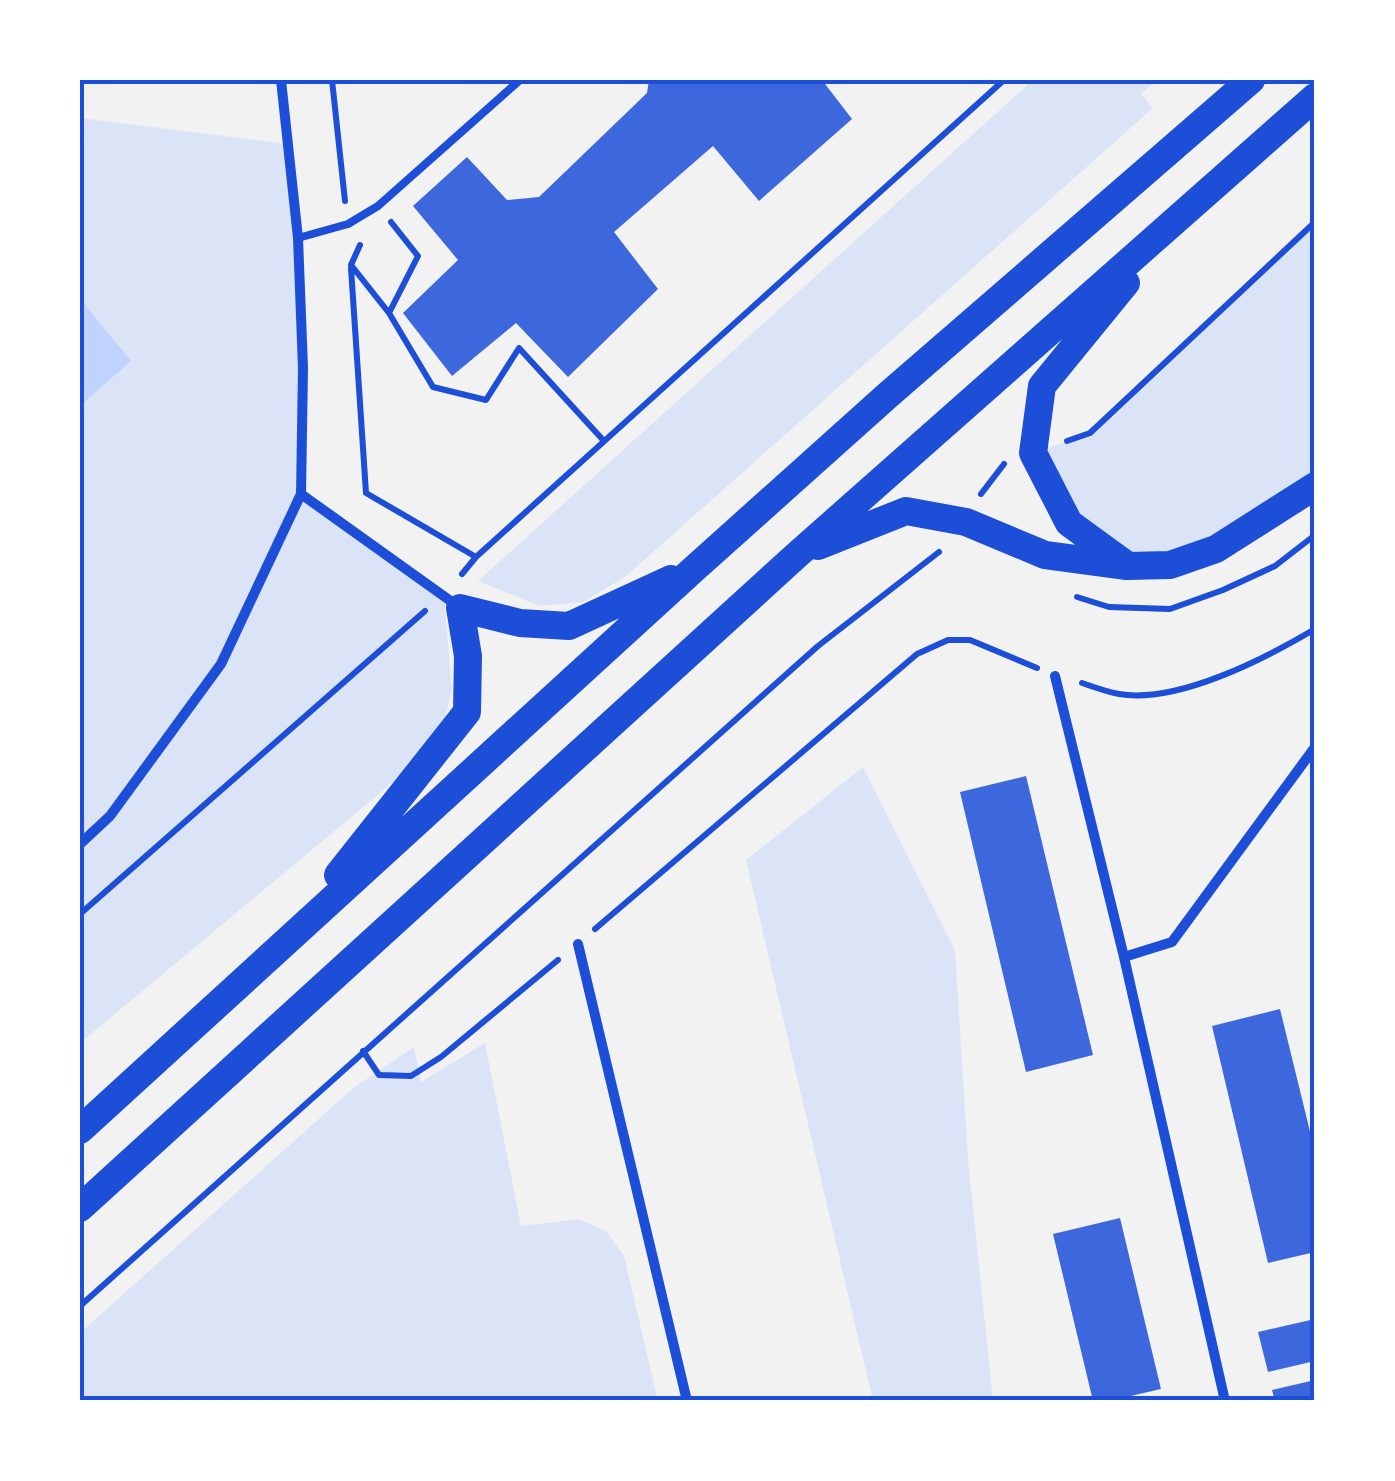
<svg xmlns="http://www.w3.org/2000/svg" width="1395" height="1481" viewBox="0 0 1395 1481" font-family="'Fira Sans Condensed',sans-serif">
  <rect width="100%" height="100%" fill="#f2f2f2"/>
  <!-- green -->
  <path fill="#dbe4f7" d="M 1033,80 L 1157,80 L 1141,94 L 1153,108 L 625,577 L 583,602 L 539,606 L 478,581 Z
    M 80,118 L 288,144 L 298,238 L 301,494 L 444,595 L 452,690 L 445,718 L 398,778 L 80,1043 Z
    M 1315,222 L 1315,486 L 1216,549 L 1127,566 L 1069,523 L 1033,453 L 1090,433 Z
    M 863,767 L 955,950 L 968,1159 L 993,1401 L 873,1401 L 746,860 Z
    M 485,1043 L 521,1226 L 579,1219 L 606,1231 L 624,1256 L 658,1401 L 80,1401 L 80,1333 L 352,1089 L 414,1047 L 421,1082 Z"/>
  <!-- water -->
  <path fill="#bfd3fe" d="M 80,299 L 131,361 L 80,406 Z"/>
  <!-- building -->
  <path fill="#3d67dc" d="M 649,80 L 822,80 L 852,119 L 759,201 L 713,146 L 614,232 L 658,289 L 568,377 L 516,323 L 452,376 L 403,313 L 458,260 L 413,206 L 467,157 L 507,200 L 539,197 L 647,93 Z
    M 1026,776 L 1093,1055 L 1026,1072 L 960,792 Z
    M 1280,1009 L 1315,1152 L 1315,1252 L 1268,1263 L 1212,1026 Z
    M 1120,1218 L 1161,1389 L 1109,1401 L 1093,1401 L 1053,1234 Z
    M 1315,1319 L 1315,1361 L 1268,1372 L 1258,1332 Z
    M 1315,1380 L 1315,1401 L 1275,1401 L 1272,1390 Z"/>
  <g fill="none" stroke-linecap="round" stroke-linejoin="round">
    <!-- path -->
    <path stroke="#1d4ed8" stroke-width="6" d="M 332,80 L 345,201
      M 391,222 L 418,256 L 389,313 L 433,387 L 486,400 L 519,348 L 604,441
      M 360,245 L 351,265 L 389,313
      M 351,268 L 366,493 L 476,557
      M 1067,441 L 1090,433 L 1315,222
      M 981,494 L 1004,464
      M 462,574 L 476,557 L 1004,80
      M 1077,597 L 1109,607 L 1170,609 L 1223,590 L 1275,566 L 1315,535
      M 1082,683 C 1094,687 1107,692 1119,694 C 1178,704 1266,658 1315,629
      M 80,914 L 425,611
      M 595,929 L 917,654 L 948,640 L 970,640 L 1037,668
      M 363,1051 L 379,1075 L 411,1076 L 441,1057 L 558,960
      M 80,1306 L 818,646 L 939,552"/>
    <!-- service -->
    <path stroke="#1d4ed8" stroke-width="8" d="M 298,238 L 348,224 L 378,206 L 520,80"/>
    <!-- minor -->
    <path stroke="#1d4ed8" stroke-width="10" d="M 301,494 L 459,607
      M 1055,676 L 1124,957 L 1225,1401
      M 80,844 L 110,816 L 221,664 L 301,494 L 303,368 L 298,238 L 281,80
      M 578,944 L 687,1401
      M 1124,957 L 1172,942 L 1315,747"/>
    <!-- trunk -->
    <path stroke="#1d4ed8" stroke-width="28" d="M 818,546 L 906,511 L 966,522 L 1045,555 L 1127,566 L 1170,565 L 1216,549 L 1315,486
      M 1124,563 L 1069,523 L 1033,453 L 1042,386 L 1126,283
      M 338,875 L 467,712 L 468,656 L 460,608 L 520,623 L 569,626 L 671,579
      M 80,1130 L 695,568 L 888,395 L 1251,80
      M 80,1208 L 798,554 L 1315,97"/>
  </g>
  <!-- border -->
  <rect width="1395" height="1481" fill="none" stroke="#ffffff" stroke-width="165"/>
  <rect x="82" y="82" width="1230" height="1316" fill="none" stroke="#1d4ed8" stroke-width="4"/>
</svg>
